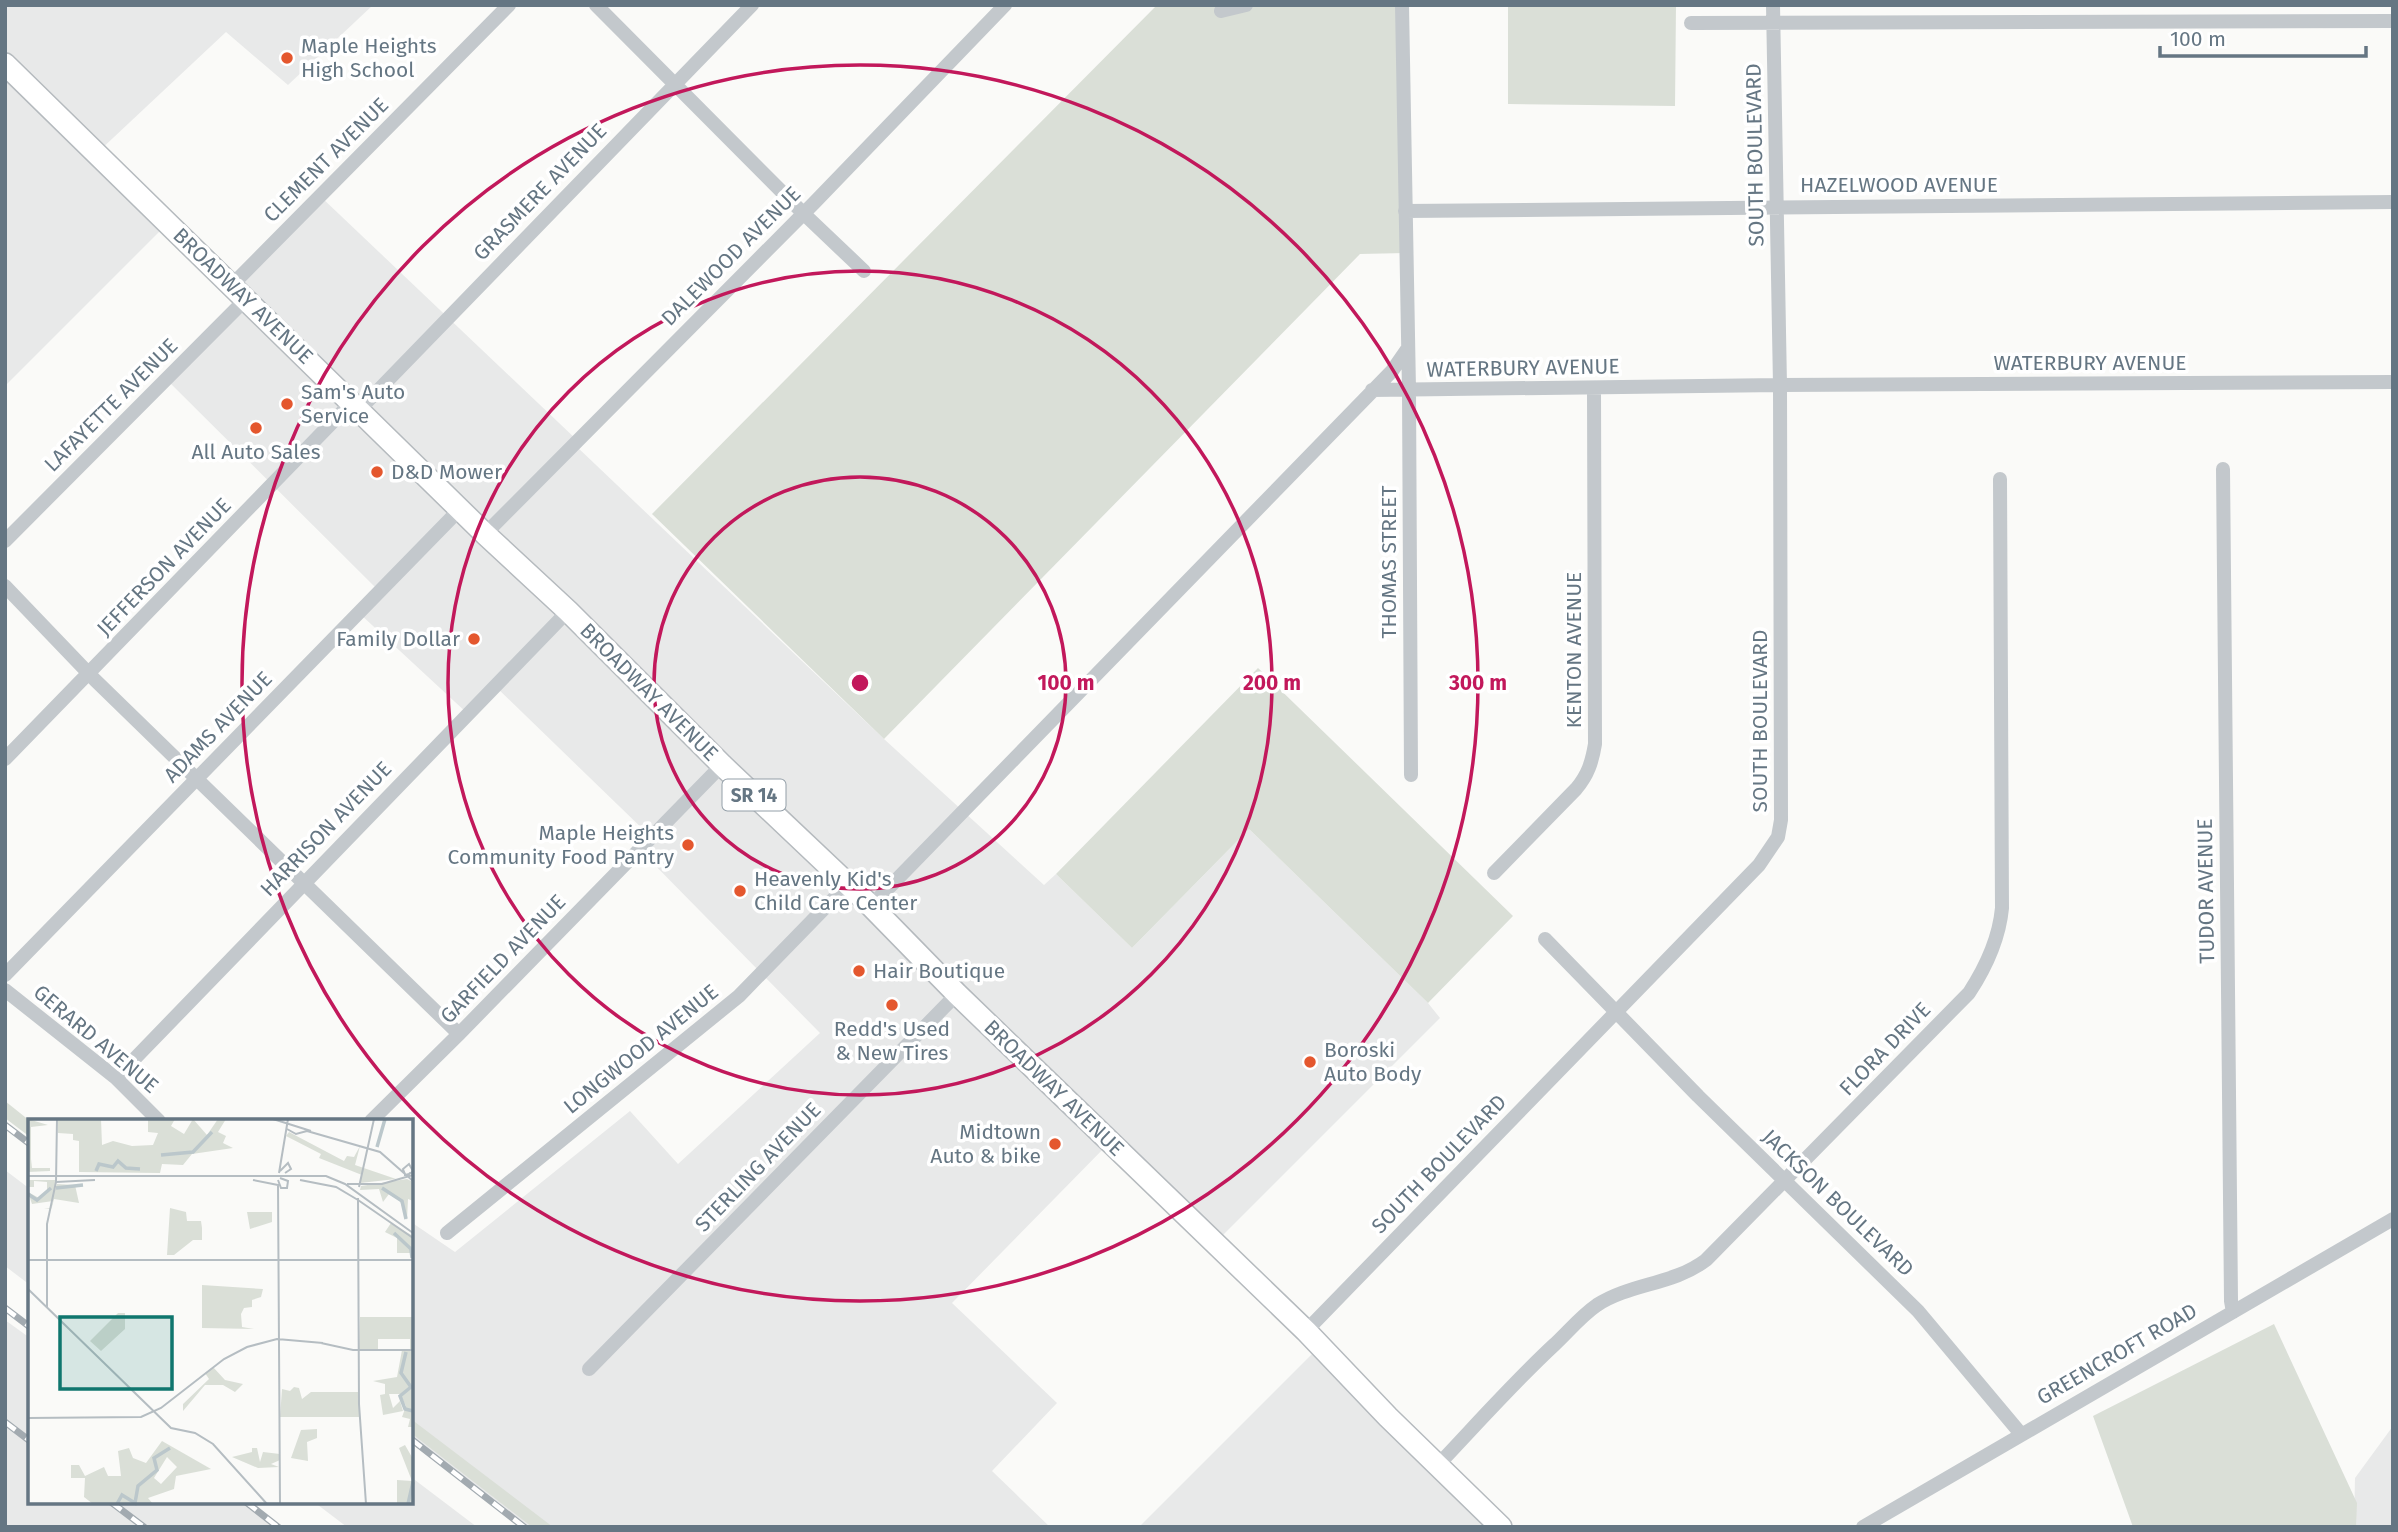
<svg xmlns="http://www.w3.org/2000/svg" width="2398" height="1532" viewBox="0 0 2398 1532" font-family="'Fira Sans',sans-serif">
  <rect width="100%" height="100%" fill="#fafaf8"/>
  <!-- built -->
  <path fill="#e8e9e9" d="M 5,5 L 373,5 L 288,85 L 226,32 L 97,153 L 168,223 L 5,386 Z
    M 320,196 L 578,441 L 575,445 L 884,739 L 1044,885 L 1056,874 L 1132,948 L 1249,829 L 1428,1003 L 1440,1018 L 1215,1243 L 1110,1142 L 952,1303 L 1057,1403 L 992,1471 L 1050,1527 L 524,1527 L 411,1439 L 411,1222 L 455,1252 L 630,1111 L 678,1164 L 820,1033 L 639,849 L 651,837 L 495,686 L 468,714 L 359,613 L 379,591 L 166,379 L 246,299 L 232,285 Z
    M 5,1170 L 30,1189 L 30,1285 L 5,1266 Z
    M 5,1320 L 30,1338 L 30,1502 L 246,1502 L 278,1527 L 5,1527 Z
    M 1320,1346 L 1501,1527 L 1139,1527 Z
    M 2393,1426 L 2393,1527 L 2354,1527 L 2355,1478 Z
    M 411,1477 L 477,1527 L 347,1527 L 314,1502 L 411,1502 Z"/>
  <!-- green -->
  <path fill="#dadfd7" d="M 1157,5 L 1402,5 L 1406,253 L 1360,254 L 884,739 L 652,514 Z
    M 1508,5 L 1676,5 L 1675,106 L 1508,104 Z
    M 1258,668 L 1513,916 L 1428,1003 L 1249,829 L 1132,948 L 1056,874 Z
    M 5,1101 L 30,1121 L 30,1137 L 5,1118 Z
    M 2274,1324 L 2357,1503 L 2356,1527 L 2133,1527 L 2093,1416 Z
    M 411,1419 L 553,1527 L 532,1527 L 411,1433 Z"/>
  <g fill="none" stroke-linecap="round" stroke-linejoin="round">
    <defs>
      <path id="primary" d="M 5,64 L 485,534 L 568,611 L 722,765 L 871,906 L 957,994 L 1306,1331 L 1388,1417 L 1501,1527"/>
    </defs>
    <!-- primary casing -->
    <use href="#primary" stroke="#b5babe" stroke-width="24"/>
    <!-- street -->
    <path stroke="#c3c8cc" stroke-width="14" d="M 596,5 L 803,213 L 864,271
      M 1402,5 L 1409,390 L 1411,775
      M 1221,11 L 1246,5
      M 1691,23 L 2393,21
      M 1405,211 L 2393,202
      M 232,285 L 509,5
      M 1372,390 L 1780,385 L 2393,382
      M 360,409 L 752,5
      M 2223,469 L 2231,1301 L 2233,1312
      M 485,534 L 814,203 L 1005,5
      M 5,541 L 246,299
      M 5,586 L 95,680 L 459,1034
      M 5,759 L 352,402
      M 1494,873 L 1576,789 C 1588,775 1592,762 1595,744 L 1594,388
      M 871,906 L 1392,371 L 1408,348
      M 1545,939 L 1698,1096 L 1918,1311 L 2021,1434
      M 5,975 L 460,509
      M 5,990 L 116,1078 L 159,1121
      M 116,1078 L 568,611
      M 371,1121 L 459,1034 L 722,765
      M 447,1233 L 739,996 L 848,884
      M 1306,1331 L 1759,865 L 1778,837 L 1781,820 L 1780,385 L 1773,5
      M 589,1369 L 957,994
      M 1438,1465 C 1476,1425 1513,1383 1554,1345 C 1568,1332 1581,1316 1597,1305 C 1631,1283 1673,1285 1706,1260 L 1969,993 C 1986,967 1999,940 2002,908 L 2000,479
      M 1863,1527 L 2393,1219"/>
    <!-- primary -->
    <use href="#primary" stroke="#fff" stroke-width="21"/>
    <defs>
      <path id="rail" d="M 5,1125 L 30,1144
        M 5,1308 L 30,1327
        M 5,1422 L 30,1441
        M 411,1439 L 524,1527
        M 111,1502 L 144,1527
        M 246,1502 L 278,1527"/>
    </defs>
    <!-- rail casing -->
    <use href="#rail" stroke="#a2aab0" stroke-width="7"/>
    <!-- rail -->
    <use href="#rail" stroke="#fff" stroke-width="4.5" stroke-dasharray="13" stroke-linecap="butt"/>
  </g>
  <!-- distance rings -->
  <g fill="none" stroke="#c2185b" stroke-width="3.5">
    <circle cx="860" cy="683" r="206"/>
    <circle cx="860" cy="683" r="412"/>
    <circle cx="860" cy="683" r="618"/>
  </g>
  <!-- markers -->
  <g fill="#e4572e" stroke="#fff" stroke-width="2.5">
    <circle cx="287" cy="58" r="7"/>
    <circle cx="287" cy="404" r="7"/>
    <circle cx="256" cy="428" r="7"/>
    <circle cx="377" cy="472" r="7"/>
    <circle cx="474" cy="639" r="7"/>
    <circle cx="688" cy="845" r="7"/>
    <circle cx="740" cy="891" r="7"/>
    <circle cx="859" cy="971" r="7"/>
    <circle cx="892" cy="1005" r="7"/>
    <circle cx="1310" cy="1062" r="7"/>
    <circle cx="1055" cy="1144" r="7"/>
  </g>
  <g text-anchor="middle" stroke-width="7" stroke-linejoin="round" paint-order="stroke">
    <!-- shield labels -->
    <rect fill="#fff" stroke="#939fa8" stroke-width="2" x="722.5" y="779.5" width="63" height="31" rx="5"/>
    <g font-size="19" font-weight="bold" fill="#657683">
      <text x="754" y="802">SR 14</text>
    </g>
    <!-- poi labels -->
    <g font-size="21" fill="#657683" stroke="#fff" text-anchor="start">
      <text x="301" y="53">Maple Heights<tspan x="301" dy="24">High School</tspan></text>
      <text x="301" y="399">Sam's Auto<tspan x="301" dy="24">Service</tspan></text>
      <text x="256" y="459" text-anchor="middle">All Auto Sales</text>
      <text x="391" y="479">D&amp;D Mower</text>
      <text x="460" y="646" text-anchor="end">Family Dollar</text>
      <text x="674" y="840" text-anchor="end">Maple Heights<tspan x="674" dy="24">Community Food Pantry</tspan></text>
      <text x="754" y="886">Heavenly Kid's<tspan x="754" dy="24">Child Care Center</tspan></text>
      <text x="873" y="978">Hair Boutique</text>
      <text x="892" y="1036" text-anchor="middle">Redd's Used<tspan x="892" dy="24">&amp; New Tires</tspan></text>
      <text x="1324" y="1057">Boroski<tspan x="1324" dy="24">Auto Body</tspan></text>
      <text x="1041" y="1139" text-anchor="end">Midtown<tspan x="1041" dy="24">Auto &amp; bike</tspan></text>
    </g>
    <!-- street labels -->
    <g font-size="21" fill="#657683" stroke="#fff">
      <text transform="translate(1755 155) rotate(-91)" y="7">SOUTH BOULEVARD</text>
      <text transform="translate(326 160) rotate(-45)" y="7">CLEMENT AVENUE</text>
      <text x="1899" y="192">HAZELWOOD AVENUE</text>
      <text transform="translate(540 192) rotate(-46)" y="7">GRASMERE AVENUE</text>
      <text transform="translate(731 256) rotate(-45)" y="7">DALEWOOD AVENUE</text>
      <text transform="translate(243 296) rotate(44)" y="7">BROADWAY AVENUE</text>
      <text x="2090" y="370">WATERBURY AVENUE</text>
      <text transform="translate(1523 368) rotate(-1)" y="7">WATERBURY AVENUE</text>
      <text transform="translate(111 405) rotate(-45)" y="7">LAFAYETTE AVENUE</text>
      <text transform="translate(1389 562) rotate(-90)" y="7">THOMAS STREET</text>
      <text transform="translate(164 567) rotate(-46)" y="7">JEFFERSON AVENUE</text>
      <text transform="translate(1574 650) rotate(-90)" y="7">KENTON AVENUE</text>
      <text transform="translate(649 692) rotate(45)" y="7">BROADWAY AVENUE</text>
      <text transform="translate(1760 721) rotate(-90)" y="7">SOUTH BOULEVARD</text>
      <text transform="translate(218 727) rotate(-46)" y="7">ADAMS AVENUE</text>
      <text transform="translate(326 829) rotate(-46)" y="7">HARRISON AVENUE</text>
      <text transform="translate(2206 891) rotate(-91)" y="7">TUDOR AVENUE</text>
      <text transform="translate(503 959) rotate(-46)" y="7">GARFIELD AVENUE</text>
      <text transform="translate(96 1039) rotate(40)" y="7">GERARD AVENUE</text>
      <text transform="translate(641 1049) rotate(-39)" y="7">LONGWOOD AVENUE</text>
      <text transform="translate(1885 1049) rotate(-46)" y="7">FLORA DRIVE</text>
      <text transform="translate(1054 1088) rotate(44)" y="7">BROADWAY AVENUE</text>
      <text transform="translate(1439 1164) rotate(-46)" y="7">SOUTH BOULEVARD</text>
      <text transform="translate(758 1167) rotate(-46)" y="7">STERLING AVENUE</text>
      <text transform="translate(1838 1203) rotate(44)" y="7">JACKSON BOULEVARD</text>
      <text transform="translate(2117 1354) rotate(-30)" y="7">GREENCROFT ROAD</text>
    </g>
  </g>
  <!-- overview -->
  <g transform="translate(28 1119)">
    <rect width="385" height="385" fill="#fafaf8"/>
    <path d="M 0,0 L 20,6 L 3,8 L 3,40 L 4,49 L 22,49 L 22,52 L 0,53 ZM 30,0 L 73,0 L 74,26 L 85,22 L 104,27 L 125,26 L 130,14 L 120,13 L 120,1 L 147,0 L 143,7 L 156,15 L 165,0 L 179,16 L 190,0 L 198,0 L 190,13 L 198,17 L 195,24 L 205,29 L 164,35 L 155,46 L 134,45 L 132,54 L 51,53 L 51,22 L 45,21 L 45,15 L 30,14 ZM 261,13 L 316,42 L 319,37 L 326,38 L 332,27 L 327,46 L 368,60 L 332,64 L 334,56 L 291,39 L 293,35 L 258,17 ZM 379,60 L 385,63 L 385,82 L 380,80 L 379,101 L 372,82 L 361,75 L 355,83 L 351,70 L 332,71 L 333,67 ZM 0,61 L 27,61 L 27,70 L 29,65 L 47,66 L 51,84 L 26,80 L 24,88 L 18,100 L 23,90 L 16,90 L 23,89 L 25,82 L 4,85 L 0,73 L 11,79 L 19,72 L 19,63 L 6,62 L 6,68 L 0,68 ZM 142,89 L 158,93 L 159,102 L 173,102 L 174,109 L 174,121 L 165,121 L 146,136 L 139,136 ZM 219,93 L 244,93 L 244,103 L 222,110 ZM 363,104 L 385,117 L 385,134 L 369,134 L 369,119 L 357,113 ZM 174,166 L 235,170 L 233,178 L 224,181 L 224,188 L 216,189 L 213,195 L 214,208 L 226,210 L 174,209 ZM 90,194 L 97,194 L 97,210 L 73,232 L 62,222 ZM 332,198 L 385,198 L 385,308 L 380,308 L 382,300 L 374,298 L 378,287 L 372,275 L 361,275 L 365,289 L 372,282 L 375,292 L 355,296 L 352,276 L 357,275 L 357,265 L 345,262 L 369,258 L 374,231 L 382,231 L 382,220 L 350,220 L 350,230 L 331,230 ZM 185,248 L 197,261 L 215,265 L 207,273 L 195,266 L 177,266 L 155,292 L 155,285 L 181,260 L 177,254 ZM 266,268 L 271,269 L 274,280 L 283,273 L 331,273 L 332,298 L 252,298 L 254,270 L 262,272 ZM 289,310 L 289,319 L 279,323 L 280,342 L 263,339 L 273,311 ZM 134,322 L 183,350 L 148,357 L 146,370 L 120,379 L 125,385 L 65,385 L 56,378 L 57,359 L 43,359 L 43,346 L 51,346 L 57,357 L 76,348 L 80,357 L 93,357 L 90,332 L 101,329 L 105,339 L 118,344 ZM 139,338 L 149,348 L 133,365 L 126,359 ZM 377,326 L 385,340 L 385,385 L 369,385 L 369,361 L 384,362 L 371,329 ZM 224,329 L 229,329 L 232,343 L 235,333 L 252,335 L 252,341 L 243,345 L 251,348 L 230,349 L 204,338 L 224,333 Z" fill="#dadfd7" fill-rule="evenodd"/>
    <path fill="none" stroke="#bbc7cb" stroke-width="3.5" d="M 349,28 L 357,0M 133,36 L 165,33 L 184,13M 68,52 L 71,45 L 85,48 L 90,42 L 98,49 L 112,50M 28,69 L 55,66M 354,69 L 374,82 L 378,100M 0,75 L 9,81 L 23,69M 366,114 L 383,130 L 384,139M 378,233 L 373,254 L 383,268 L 372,277 L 377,290 L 385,292M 89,385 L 94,376 L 107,384 L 110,367 L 129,351 L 126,339 L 142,329M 380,385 L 385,363"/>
    <path fill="none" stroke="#b5bdc2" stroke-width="2" d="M 245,0 L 283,12M 259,10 L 268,15 L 279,12M 279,12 L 352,33 L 385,62M 252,52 L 260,44 L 263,50 L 257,54M 251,54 L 260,0M 0,57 L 298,57 L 317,65 L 385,114M 377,57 L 377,56 L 381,55 L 382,54 L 383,54 L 385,52 L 381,45 L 375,50 L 376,53 L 377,55 L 380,58M 225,61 L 250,66M 250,61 L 253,69 L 259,69 L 260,62 L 252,59M 272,61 L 308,68 L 330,81M 28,63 L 67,61M 250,65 L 252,385M 319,65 L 354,65 L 385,56M 331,68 L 346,0M 330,79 L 331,285 L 338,385M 330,81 L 385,119M 0,141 L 385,141M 0,170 L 143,309 L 167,314 L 185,325 L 239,385M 19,188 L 19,105 L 28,63 L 29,0M 293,224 L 325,231 L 385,231M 0,299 L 113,298 L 133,289 L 196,240 L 219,228 L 249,220 L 295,224"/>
    <path fill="#0f766e" fill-opacity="0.15" stroke="#0f766e" stroke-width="3.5" d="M 32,198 L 144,198 L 144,270 L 32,270 Z"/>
    <rect width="385" height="385" fill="none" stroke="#657683" stroke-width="3.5"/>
  </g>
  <circle cx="860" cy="683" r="10" fill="#c2185b" stroke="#fff" stroke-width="3.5"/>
  <g font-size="21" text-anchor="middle" font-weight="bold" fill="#c2185b" stroke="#fff" stroke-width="7" stroke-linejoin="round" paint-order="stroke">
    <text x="1066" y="690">100 m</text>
    <text x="1272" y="690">200 m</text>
    <text x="1478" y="690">300 m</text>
  </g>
  <!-- border -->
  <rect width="2398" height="1532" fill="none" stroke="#657683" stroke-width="14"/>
  <!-- scale -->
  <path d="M2160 46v10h206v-10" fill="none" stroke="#657683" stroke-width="3.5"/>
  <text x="2170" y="46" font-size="21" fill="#657683" stroke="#ffffff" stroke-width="5" paint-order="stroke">100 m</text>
</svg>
